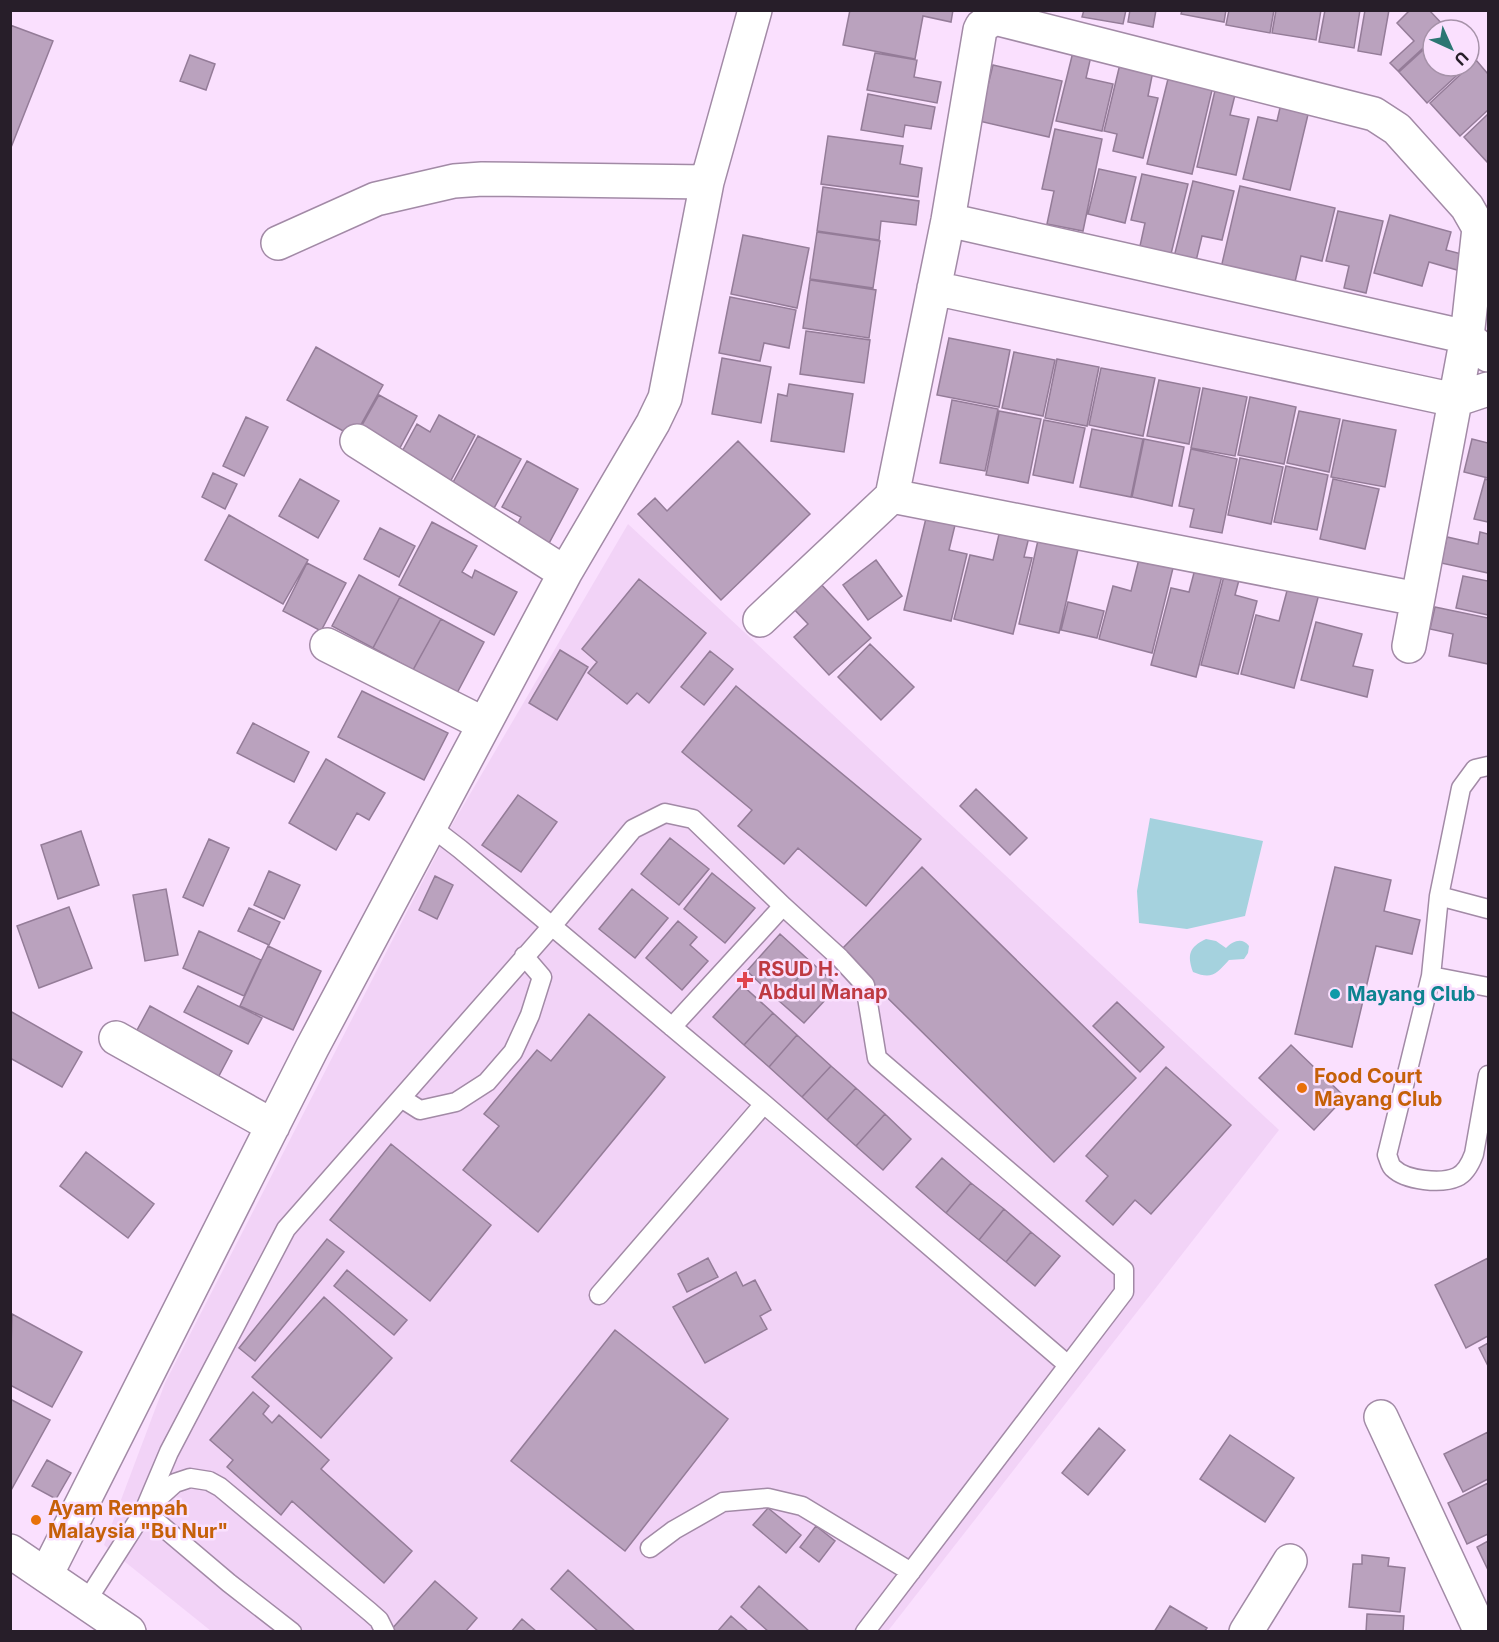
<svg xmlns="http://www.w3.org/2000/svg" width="1499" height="1642" viewBox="0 0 1499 1642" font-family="Inter,sans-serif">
  <rect width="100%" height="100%" fill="#fae0fe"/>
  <!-- built -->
  <path fill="#f2d3f7" d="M 628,524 L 1279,1130 L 888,1631 L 211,1631 L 104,1545 L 165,1383 L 449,830 Z"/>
  <!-- water -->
  <path fill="#a5d2de" d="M 1150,818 L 1263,841 L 1245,916 L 1187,929 L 1139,923 L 1137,891 Z
    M 1206,939 L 1216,941 L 1226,948 C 1233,941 1242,937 1249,946 L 1248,953 L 1244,959 L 1229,960 C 1216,974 1212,980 1193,972 C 1187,955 1189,947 1206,939 Z"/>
  <!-- building -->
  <path fill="#baa2be" stroke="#947c98" stroke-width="1.5" d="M 850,10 L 953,10 L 951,22 L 923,16 L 915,59 L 843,45 Z
    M 1084,10 L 1126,10 L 1123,24 L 1082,17 Z
    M 1130,10 L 1156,10 L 1153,27 L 1128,22 Z
    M 1182,10 L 1226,10 L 1224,22 L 1181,14 Z
    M 1229,10 L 1274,10 L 1270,33 L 1226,25 Z
    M 1276,10 L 1321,10 L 1316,40 L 1272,33 Z
    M 1325,10 L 1360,10 L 1354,48 L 1319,42 Z
    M 1365,10 L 1389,10 L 1381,55 L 1358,51 Z
    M 1410,10 L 1429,10 L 1445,27 L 1442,30 L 1433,30 L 1433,39 L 1398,71 L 1390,63 L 1414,41 L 1397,23 Z
    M 10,25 L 53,41 L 10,150 Z
    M 1433,41 L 1433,66 L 1467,66 L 1427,103 L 1399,72 Z
    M 1073,52 L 1091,56 L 1086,78 L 1113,84 L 1102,131 L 1056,121 Z
    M 875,53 L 917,60 L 914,77 L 941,82 L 937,103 L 867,90 Z
    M 190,55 L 215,64 L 206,90 L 180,81 Z
    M 1476,60 L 1488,74 L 1488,110 L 1460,136 L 1430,103 Z
    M 1120,64 L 1153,71 L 1148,96 L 1158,98 L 1143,158 L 1113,151 L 1117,134 L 1104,131 Z
    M 993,65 L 1062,81 L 1049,137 L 979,121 Z
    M 1169,75 L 1213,86 L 1192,174 L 1147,164 Z
    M 1217,82 L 1237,87 L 1230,115 L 1249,119 L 1236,175 L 1197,167 Z
    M 868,94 L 935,107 L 931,129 L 905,125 L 903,137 L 861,130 Z
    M 1283,95 L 1311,102 L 1290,190 L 1243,179 L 1258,117 L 1277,121 Z
    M 1488,114 L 1488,163 L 1464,137 Z
    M 1055,129 L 1102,139 L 1083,231 L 1047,224 L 1054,191 L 1042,189 Z
    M 828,136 L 903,146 L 900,164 L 922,168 L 918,197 L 821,184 Z
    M 1099,169 L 1136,177 L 1125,223 L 1088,214 Z
    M 1142,174 L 1188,184 L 1171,254 L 1140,246 L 1145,223 L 1131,220 Z
    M 1193,181 L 1234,191 L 1222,240 L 1202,236 L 1196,261 L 1174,257 Z
    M 1240,186 L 1335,208 L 1322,261 L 1301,256 L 1294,286 L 1221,268 Z
    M 823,187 L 919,201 L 916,225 L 881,221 L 879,240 L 817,231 Z
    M 1338,211 L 1383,221 L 1366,293 L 1344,288 L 1349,266 L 1326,261 Z
    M 1390,215 L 1451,232 L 1446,250 L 1469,256 L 1464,272 L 1429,262 L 1422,286 L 1374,273 Z
    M 817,232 L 880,241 L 873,288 L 810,279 Z
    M 743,235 L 809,248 L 797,308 L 731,294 Z
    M 810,280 L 876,290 L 869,338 L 803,328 Z
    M 730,297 L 796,310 L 789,348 L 764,343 L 760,361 L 719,353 Z
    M 806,331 L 870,340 L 864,383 L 800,374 Z
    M 949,338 L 1010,350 L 999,407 L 937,395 Z
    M 316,347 L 383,385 L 354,437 L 287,400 Z
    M 1014,352 L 1055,360 L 1043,416 L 1002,408 Z
    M 722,358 L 771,367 L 761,423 L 712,414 Z
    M 1057,359 L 1099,367 L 1087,426 L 1045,418 Z
    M 1101,368 L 1155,378 L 1143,436 L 1089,425 Z
    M 1159,380 L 1200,388 L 1189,444 L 1147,436 Z
    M 789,384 L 853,394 L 844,452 L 771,441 L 778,394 L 787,396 Z
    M 1203,388 L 1247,397 L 1235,456 L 1191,448 Z
    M 379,395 L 417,416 L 395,457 L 356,436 Z
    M 1250,397 L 1296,407 L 1284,464 L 1238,455 Z
    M 952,400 L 998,409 L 985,471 L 940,463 Z
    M 999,411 L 1041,419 L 1028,483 L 986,475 Z
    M 1299,411 L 1340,419 L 1329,472 L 1287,463 Z
    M 439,415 L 475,435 L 448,486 L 398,459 L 417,424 L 430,432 Z
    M 246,417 L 268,427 L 244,476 L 223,466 Z
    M 1044,420 L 1085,428 L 1073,483 L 1033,475 Z
    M 1343,420 L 1396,430 L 1385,487 L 1331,477 Z
    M 1092,429 L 1143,439 L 1131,497 L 1080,487 Z
    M 478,436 L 521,459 L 493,510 L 450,488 Z
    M 1144,439 L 1184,447 L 1172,506 L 1132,497 Z
    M 1472,439 L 1488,443 L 1488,478 L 1464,472 Z
    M 738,441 L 810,514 L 721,600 L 638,514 L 655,498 L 667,511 Z
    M 1191,449 L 1237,459 L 1222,533 L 1190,527 L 1194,509 L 1179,506 Z
    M 1240,458 L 1283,467 L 1271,524 L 1228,515 Z
    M 527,461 L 578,489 L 547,547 L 515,530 L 521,517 L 502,507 Z
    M 1286,466 L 1328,475 L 1317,530 L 1274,522 Z
    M 213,473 L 237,484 L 225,509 L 202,497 Z
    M 300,479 L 339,501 L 318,538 L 279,516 Z
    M 1333,479 L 1379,489 L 1365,549 L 1320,539 Z
    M 1485,479 L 1488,480 L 1488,522 L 1474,519 Z
    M 927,514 L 956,521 L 949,550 L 967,554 L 951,621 L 904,610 Z
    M 229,515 L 308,560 L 283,604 L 205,560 Z
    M 432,522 L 477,546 L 462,572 L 472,578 L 475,570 L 517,592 L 494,635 L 399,585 Z
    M 380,528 L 415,546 L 399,577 L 364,559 Z
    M 1000,530 L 1029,537 L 1024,557 L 1032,558 L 1013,634 L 954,619 L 970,555 L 993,560 Z
    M 1480,532 L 1488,534 L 1488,573 L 1441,563 L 1447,537 L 1478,544 Z
    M 1039,536 L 1079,545 L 1059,633 L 1019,624 Z
    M 1139,559 L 1173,568 L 1152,653 L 1099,639 L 1113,586 L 1131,591 Z
    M 876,560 L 902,596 L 868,620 L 843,585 Z
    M 307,563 L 346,583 L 321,631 L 283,611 Z
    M 1195,569 L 1222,576 L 1196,677 L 1151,665 L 1171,588 L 1189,592 Z
    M 359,575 L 400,597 L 373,648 L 332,626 Z
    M 1224,576 L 1239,580 L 1235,595 L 1257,601 L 1238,674 L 1201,665 Z
    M 1463,576 L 1488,581 L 1488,615 L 1456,608 Z
    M 639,579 L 706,633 L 649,703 L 637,693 L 627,704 L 588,673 L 597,662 L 582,649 Z
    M 818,581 L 871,638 L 829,675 L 794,637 L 808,624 L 791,606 Z
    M 1288,587 L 1319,594 L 1294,688 L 1241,674 L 1256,615 L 1279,621 Z
    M 400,597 L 441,619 L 413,670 L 373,648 Z
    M 1068,602 L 1104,611 L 1097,638 L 1061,630 Z
    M 1435,607 L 1488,618 L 1488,664 L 1449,656 L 1453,634 L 1430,629 Z
    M 441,619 L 484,642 L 457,693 L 413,670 Z
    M 1316,622 L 1362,634 L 1353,666 L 1373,670 L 1367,697 L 1301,680 Z
    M 870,644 L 914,687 L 881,720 L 838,677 Z
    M 560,650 L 588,667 L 557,720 L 529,703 Z
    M 710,651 L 733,669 L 704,705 L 681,687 Z
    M 736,686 L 921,839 L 866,906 L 798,848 L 784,864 L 738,826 L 752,810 L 682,752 Z
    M 362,691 L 448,733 L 424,780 L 338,737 Z
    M 253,723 L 309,752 L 294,782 L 237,753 Z
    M 326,759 L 385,793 L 369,820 L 357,813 L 336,850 L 289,823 Z
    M 976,789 L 1027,838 L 1010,855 L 960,806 Z
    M 518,795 L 557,822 L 521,872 L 482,845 Z
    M 81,831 L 99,885 L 58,899 L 41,845 Z
    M 670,838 L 709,869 L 679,905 L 641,874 Z
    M 209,839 L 229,848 L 203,906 L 183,897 Z
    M 922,867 L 1136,1078 L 1054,1162 L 840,951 Z
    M 1335,867 L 1391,880 L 1384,911 L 1420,920 L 1412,954 L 1376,946 L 1352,1047 L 1295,1034 Z
    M 269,871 L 300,885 L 284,919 L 254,905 Z
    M 712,873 L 755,908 L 725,943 L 684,909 Z
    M 435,876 L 453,885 L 437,919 L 419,910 Z
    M 166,889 L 178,955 L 145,961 L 133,895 Z
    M 632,889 L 668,918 L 635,958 L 599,929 Z
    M 69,907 L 92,968 L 39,988 L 17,926 Z
    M 249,908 L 280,922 L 269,945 L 238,931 Z
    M 678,921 L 697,937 L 690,945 L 708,961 L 682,990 L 646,958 Z
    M 199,931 L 261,960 L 244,996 L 183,968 Z
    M 780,934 L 812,963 L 778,1000 L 747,971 Z
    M 268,946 L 321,971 L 293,1030 L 240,1006 Z
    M 812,963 L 838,986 L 804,1023 L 778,1000 Z
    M 742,985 L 773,1013 L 744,1045 L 713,1017 Z
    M 198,986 L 262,1018 L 248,1044 L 184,1012 Z
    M 1117,1002 L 1164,1047 L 1140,1072 L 1093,1026 Z
    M 150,1006 L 232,1051 L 212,1089 L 129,1045 Z
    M 10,1011 L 82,1052 L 62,1087 L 10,1058 Z
    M 773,1013 L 797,1035 L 769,1067 L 744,1045 Z
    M 589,1014 L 665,1077 L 538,1232 L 463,1170 L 499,1126 L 484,1114 L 537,1050 L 551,1061 Z
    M 797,1035 L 831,1066 L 802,1097 L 769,1067 Z
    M 1291,1045 L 1345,1097 L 1314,1130 L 1259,1078 Z
    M 831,1066 L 856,1088 L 827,1120 L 802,1097 Z
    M 1166,1067 L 1231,1125 L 1151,1214 L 1135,1200 L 1113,1225 L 1086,1201 L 1108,1176 L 1086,1156 Z
    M 856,1088 L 885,1114 L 856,1146 L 827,1120 Z
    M 885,1114 L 911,1139 L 883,1170 L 856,1146 Z
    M 391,1144 L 491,1225 L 430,1301 L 330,1220 Z
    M 86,1152 L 154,1204 L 128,1238 L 60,1186 Z
    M 942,1158 L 971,1183 L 946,1213 L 916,1187 Z
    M 971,1183 L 1004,1209 L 979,1240 L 946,1213 Z
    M 1004,1209 L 1031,1232 L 1006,1262 L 979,1240 Z
    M 1031,1232 L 1060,1256 L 1035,1286 L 1006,1262 Z
    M 327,1239 L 344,1252 L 255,1361 L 239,1348 Z
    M 708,1258 L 718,1277 L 687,1292 L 678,1274 Z
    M 1488,1258 L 1488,1336 L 1466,1348 L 1435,1285 Z
    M 347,1270 L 407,1320 L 394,1335 L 334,1286 Z
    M 736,1272 L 743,1286 L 755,1280 L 771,1310 L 760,1316 L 767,1329 L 705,1363 L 673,1307 Z
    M 324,1297 L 392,1358 L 321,1438 L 252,1377 Z
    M 12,1314 L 82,1352 L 52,1407 L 10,1385 Z
    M 615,1330 L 728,1419 L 625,1551 L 511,1461 Z
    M 1488,1343 L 1488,1366 L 1479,1348 Z
    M 253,1392 L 269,1406 L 263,1414 L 272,1423 L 279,1415 L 329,1460 L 321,1469 L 412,1551 L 384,1583 L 292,1501 L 281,1515 L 227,1467 L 233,1460 L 210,1440 Z
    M 10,1399 L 50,1420 L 10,1492 Z
    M 1099,1428 L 1125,1450 L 1088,1495 L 1062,1473 Z
    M 1488,1432 L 1488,1479 L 1463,1492 L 1444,1454 Z
    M 1230,1435 L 1294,1478 L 1265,1522 L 1200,1479 Z
    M 47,1460 L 71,1473 L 56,1499 L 32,1486 Z
    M 1488,1483 L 1488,1534 L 1467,1544 L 1448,1503 Z
    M 768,1508 L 801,1535 L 786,1553 L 753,1525 Z
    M 816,1526 L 835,1541 L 819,1562 L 800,1547 Z
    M 1488,1541 L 1488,1570 L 1477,1547 Z
    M 1362,1555 L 1389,1558 L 1388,1566 L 1405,1568 L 1400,1612 L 1349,1607 L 1353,1564 L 1362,1564 Z
    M 568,1570 L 636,1632 L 599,1632 L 551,1589 Z
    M 435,1581 L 477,1618 L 465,1632 L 391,1632 L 390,1631 Z
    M 759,1586 L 810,1632 L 769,1632 L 741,1607 Z
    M 1170,1606 L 1207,1628 L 1204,1632 L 1154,1632 Z
    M 1367,1614 L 1404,1616 L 1403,1632 L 1366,1632 Z
    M 731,1616 L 749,1632 L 717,1632 Z
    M 522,1619 L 537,1632 L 511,1632 Z"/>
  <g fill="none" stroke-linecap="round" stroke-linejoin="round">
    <defs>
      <path id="lane" d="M 1488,766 L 1475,769 L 1461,788 L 1439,896 L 1431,976 L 1387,1155 C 1389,1159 1390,1166 1393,1168 C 1406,1181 1442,1184 1457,1177 C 1466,1173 1471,1162 1474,1154 L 1488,1075
        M 430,826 L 460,849 L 764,1104 L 1068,1365
        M 1439,896 L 1488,909
        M 1431,976 L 1488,987
        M 672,1027 L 783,906
        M 401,1098 L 420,1110 L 456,1102 L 487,1082 L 513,1052 L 530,1015 L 542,977 L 524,956
        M 599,1295 L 764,1104
        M 650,1548 L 674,1530 L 723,1502 L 768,1498 L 802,1506 L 911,1572
        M 86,1602 L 144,1511 L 175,1483 L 190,1478 L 209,1481 L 220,1487 L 370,1612 L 379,1620 L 385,1632
        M 292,1632 L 229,1583 L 144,1511 L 169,1452 L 286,1229 L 552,926 L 633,829 L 665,813 L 693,819 L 783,906 L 840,958 L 865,985 L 877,1058 L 1124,1270 L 1124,1292 L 865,1632"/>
      <path id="street" d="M 948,220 L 1467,337 L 1488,355
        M 278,243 L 376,199 L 454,181 L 482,179 L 707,182
        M 934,288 L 1455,400 L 1488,389
        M 357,441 L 565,573
        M 892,496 L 1417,599
        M 760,620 L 892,496 L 948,220 L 980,30 L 982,26 L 995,18 L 1374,114 L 1397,129 L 1467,207 L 1479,228 L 1467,337 L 1409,646
        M 327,645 L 484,724
        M 116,1038 L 273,1126
        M 1381,1417 L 1481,1632
        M 46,1575 L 312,1048 L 565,573 L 653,423 L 665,398 L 707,182 L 755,10
        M 1246,1632 L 1290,1561"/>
      <path id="secondary" d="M 10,1551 L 129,1632"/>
    </defs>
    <!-- lane casing -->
    <use href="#lane" stroke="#a28aa6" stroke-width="21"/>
    <!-- street casing -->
    <use href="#street" stroke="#a28aa6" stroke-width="36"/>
    <!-- secondary casing -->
    <use href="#secondary" stroke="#a28aa6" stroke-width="36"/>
    <!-- lane -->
    <use href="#lane" stroke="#fff" stroke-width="18"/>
    <!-- street -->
    <use href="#street" stroke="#fff" stroke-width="33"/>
    <!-- secondary -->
    <use href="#secondary" stroke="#fff" stroke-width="33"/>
  </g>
  <!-- markers -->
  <path fill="#e0444e" stroke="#fae0fe" stroke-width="2" d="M742 971h6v6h6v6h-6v6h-6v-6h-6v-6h6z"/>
  <circle fill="#0f9aa8" stroke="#fae0fe" stroke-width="2" cx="1335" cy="994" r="6"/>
  <g fill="#e8710a" stroke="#fae0fe" stroke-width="2">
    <circle cx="1302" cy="1088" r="6"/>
    <circle cx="36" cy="1520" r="6"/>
  </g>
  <g text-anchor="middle" stroke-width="5" stroke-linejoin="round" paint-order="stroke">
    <!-- health labels -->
    <g font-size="20" font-weight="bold" fill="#be3a42" stroke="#fae0fe" text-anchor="start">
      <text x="758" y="976">RSUD H.<tspan x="758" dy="23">Abdul Manap</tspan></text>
    </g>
    <!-- culture labels -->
    <g font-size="20" font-weight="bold" fill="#0d838f" stroke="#fae0fe" text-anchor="start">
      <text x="1347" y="1001">Mayang Club</text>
    </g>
    <!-- food labels -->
    <g font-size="20" font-weight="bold" fill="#c56008" stroke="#fae0fe" text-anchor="start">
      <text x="1314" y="1083">Food Court<tspan x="1314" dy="23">Mayang Club</tspan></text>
      <text x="48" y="1515">Ayam Rempah<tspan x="48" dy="23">Malaysia "Bu Nur"</tspan></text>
    </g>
  </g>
  <!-- border -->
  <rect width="1499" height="1642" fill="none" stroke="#271e29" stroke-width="24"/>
  <!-- north arrow -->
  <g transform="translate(1451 48) rotate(135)"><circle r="28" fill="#fae0fe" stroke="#a692a9" stroke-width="1.5"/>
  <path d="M0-4.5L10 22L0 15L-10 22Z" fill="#2c7673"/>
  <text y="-9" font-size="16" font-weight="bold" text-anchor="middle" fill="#271e29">U</text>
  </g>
</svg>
